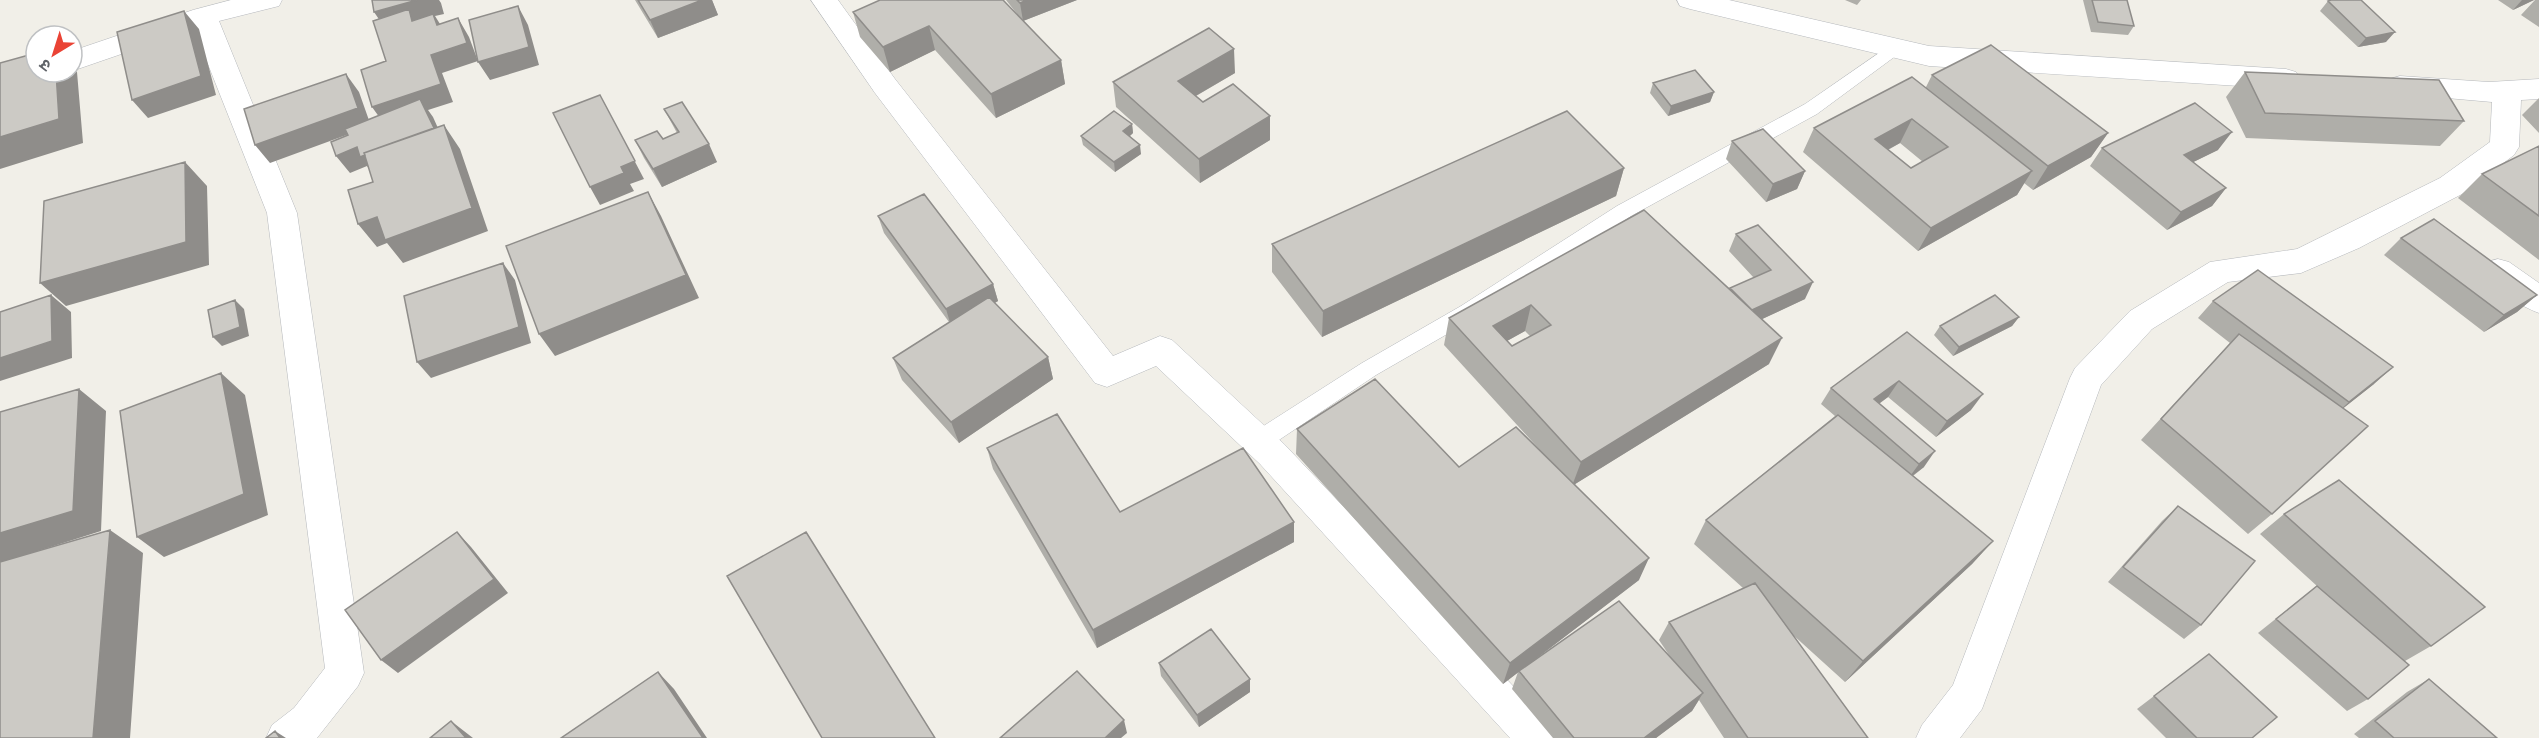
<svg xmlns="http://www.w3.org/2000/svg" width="2539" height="738" viewBox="0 0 2539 738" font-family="Mulish,'Noto Sans Devanagari',sans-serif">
  <rect width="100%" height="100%" fill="#f1efe8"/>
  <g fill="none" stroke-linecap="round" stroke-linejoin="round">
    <defs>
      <path id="lane" d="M 1895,42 L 1901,44 L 1904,48 L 1901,52 L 1817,114 L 1631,216 L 1475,318 L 1376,375 L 1267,448 L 1259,450 L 1251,448 L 1248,441 L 1251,434 L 1362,363 L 1461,306 L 1617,206 L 1805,104 Z"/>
      <path id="street" d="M 231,0 L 282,0 L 279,6 L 219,21 L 297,213 L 364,673 L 358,686 L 317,738 L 266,738 L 272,725 L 294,708 L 325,668 L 267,213 L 194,29 L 72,71 L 72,51 L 193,10 Z
        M 811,0 L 838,0 L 895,79 L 1113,356 L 1160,336 L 1172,340 L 1284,444 L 1550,725 L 1556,738 L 1510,738 L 1260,464 L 1156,366 L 1107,387 L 1095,383 L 875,93 Z
        M 1677,0 L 1729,0 L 1929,46 L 2286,69 L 2296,72 L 2300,79 L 2296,86 L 2286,89 L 1929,66 L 1690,9 L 1680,6 Z
        M 2400,76 L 2489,82 L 2539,79 L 2539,99 L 2521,100 L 2519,147 L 2514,155 L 2462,194 L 2359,248 L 2301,273 L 2228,282 L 2152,329 L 2101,385 L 1982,709 L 1960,738 L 1916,738 L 1922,725 L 1953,685 L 2070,378 L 2075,368 L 2130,311 L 2210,262 L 2297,249 L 2440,178 L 2490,142 L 2492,102 L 2390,93 L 2386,86 L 2390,79 Z
        M 2498,259 L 2509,262 L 2539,283 L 2539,313 C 2520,306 2492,289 2482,271 L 2487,262 Z"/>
    </defs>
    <!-- lane casing -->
    <use href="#lane" stroke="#b5b8bc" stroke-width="1"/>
    <!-- street casing -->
    <use href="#street" stroke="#b5b8bc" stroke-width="1"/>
    <!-- lane -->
    <use href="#lane" fill="#fff" fill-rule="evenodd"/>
    <!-- street -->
    <use href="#street" fill="#fff" fill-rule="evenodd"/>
  </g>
  <!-- wall -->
  <path fill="#afaea9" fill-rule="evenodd" d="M 635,0 L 712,0 L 718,15 L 658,38 Z
    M 1006,0 L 1077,0 L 1023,21 L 1061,60 L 1065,84 L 996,118 L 935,50 L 890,72 L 860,37 L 853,12 L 1021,19 Z
    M 1845,0 L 1861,0 L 1857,5 Z
    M 2083,0 L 2127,0 L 2134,26 L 2128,35 L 2091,32 Z
    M 2498,0 L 2534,0 L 2513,10 Z
    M 2535,0 L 2539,0 L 2539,27 L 2521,15 Z
    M 2328,1 L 2386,42 L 2358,47 L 2320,11 Z
    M 2245,72 L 2464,121 L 2440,146 L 2246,138 L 2226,97 Z
    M 1235,73 L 1196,96 L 1203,102 L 1270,116 L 1270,140 L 1200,183 L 1116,107 L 1113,82 Z
    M 1932,75 L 2108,133 L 2091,157 L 2033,190 L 2024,183 L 2017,195 L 1918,251 L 1803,152 L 1814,128 L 1926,87 ZM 1900,143 L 1923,162 L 1911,168 L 1888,150 Z
    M 1653,83 L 1714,92 L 1710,102 L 1668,116 L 1650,93 Z
    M 2539,98 L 2539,133 L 2522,115 Z
    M 664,109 L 717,162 L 662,187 L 644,158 L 635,140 L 663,139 L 677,133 Z
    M 1132,124 L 1133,133 L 1130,136 L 1141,154 L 1115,172 L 1083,145 L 1081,136 Z
    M 1732,141 L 1805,171 L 1797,189 L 1766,202 L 1726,159 Z
    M 2539,146 L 2539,260 L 2458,198 L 2482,174 Z
    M 2102,148 L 2218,150 L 2193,162 L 2226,188 L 2212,206 L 2167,230 L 2090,166 Z
    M 1624,168 L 1616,196 L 1322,337 L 1272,272 L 1272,244 Z
    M 1644,210 L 1730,289 L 1754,278 L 1729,251 L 1736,234 L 1805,299 L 1762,319 L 1769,364 L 1575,484 L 1639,580 L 1529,664 L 1671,658 L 1659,640 L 1669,622 L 1743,588 L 1694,544 L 1706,520 L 1835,416 L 1821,404 L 1831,388 L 1907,332 L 1971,410 L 1936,437 L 1888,397 L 1879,404 L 1924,467 L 1913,476 L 1993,541 L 1972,564 L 1845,682 L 1792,634 L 1868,738 L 1724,738 L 1699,700 L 1692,711 L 1656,738 L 1553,738 L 1512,689 L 1518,672 L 1503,684 L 1296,454 L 1297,429 L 1459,467 L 1539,449 L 1444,345 L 1449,318 ZM 1525,331 L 1530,336 L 1512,346 L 1507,341 Z
    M 878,216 L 993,284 L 998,301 L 995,303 L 1048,357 L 1053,379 L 959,443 L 902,380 L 893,358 L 949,322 L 884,233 Z
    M 2401,238 L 2537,295 L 2517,312 L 2484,332 L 2384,255 Z
    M 2213,301 L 2374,384 L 2343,408 L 2272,514 L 2248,534 L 2141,440 L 2230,343 L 2198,318 Z
    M 2019,317 L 2012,326 L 1953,356 L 1934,335 L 1940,326 Z
    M 987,448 L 1120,512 L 1294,542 L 1097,648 L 993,469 Z
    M 2178,506 L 2201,625 L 2184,639 L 2108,582 L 2162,521 Z
    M 2284,514 L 2431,646 L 2405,661 L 2368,699 L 2347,711 L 2258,633 L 2317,586 L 2260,534 Z
    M 2209,654 L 2252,738 L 2166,738 L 2137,709 Z
    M 1159,663 L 1250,679 L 1250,692 L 1199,727 L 1161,676 Z
    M 2429,679 L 2497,738 L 2359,738 L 2354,734 L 2407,692 Z"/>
  <!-- shaded-wall -->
  <path fill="#8f8d8a" d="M 417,0 L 439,0 L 441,3 L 444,14 L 435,16 L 445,32 L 387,31 L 374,12 Z
    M 702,0 L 712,0 L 718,15 L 658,38 L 650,20 Z
    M 1027,0 L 1077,0 L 1023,21 L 1020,3 Z
    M 2522,0 L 2534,0 L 2513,10 Z
    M 518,6 L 528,25 L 539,65 L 490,80 L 478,62 Z
    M 184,11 L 199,29 L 216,95 L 148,118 L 132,100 Z
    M 458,18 L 469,37 L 478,61 L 442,73 L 453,102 L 428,110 L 433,117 L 446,146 L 374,175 L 367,166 L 350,173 L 336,156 L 385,125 L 372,107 L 431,55 Z
    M 929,26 L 935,50 L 890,72 L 883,47 Z
    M 2395,32 L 2386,42 L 2358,47 L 2366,38 Z
    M 1234,49 L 1235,73 L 1180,105 L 1178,81 Z
    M 1061,60 L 1065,84 L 996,118 L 991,94 Z
    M 72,67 L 77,72 L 83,143 L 0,169 L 0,137 L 56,72 L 72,72 Z
    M 346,74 L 359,92 L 371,126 L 270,163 L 255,145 Z
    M 1714,92 L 1710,102 L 1668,116 L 1671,106 Z
    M 600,95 L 644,179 L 630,184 L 634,191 L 600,205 L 590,187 Z
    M 1270,116 L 1270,140 L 1200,183 L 1199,159 Z
    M 1912,119 L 1900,143 L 1863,163 L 1875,139 Z
    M 1132,124 L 1133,133 L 1124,141 L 1123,131 Z
    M 444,125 L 460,149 L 488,231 L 403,263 L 387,243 L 377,247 L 358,224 Z
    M 2232,132 L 2218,150 L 2171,173 L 2184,155 Z
    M 2108,133 L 2091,157 L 2033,190 L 2048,166 Z
    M 709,144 L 717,162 L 662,187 L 653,169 Z
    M 1140,145 L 1141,154 L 1115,172 L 1114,162 Z
    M 185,162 L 207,186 L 209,265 L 66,306 L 40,283 Z
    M 1624,168 L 1616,196 L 1322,337 L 1323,311 Z
    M 1805,171 L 1797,189 L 1766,202 L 1773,184 Z
    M 2032,171 L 2017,195 L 1918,251 L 1931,228 Z
    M 2226,188 L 2212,206 L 2167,230 L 2181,212 Z
    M 648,192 L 661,216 L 699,298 L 555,356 L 539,334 Z
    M 503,263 L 515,280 L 531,343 L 431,378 L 417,362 Z
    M 1813,282 L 1805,299 L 1743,328 L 1750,311 Z
    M 993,284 L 998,301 L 951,326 L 946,309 Z
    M 51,295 L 71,312 L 72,358 L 0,381 L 0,358 Z
    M 2537,295 L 2517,312 L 2484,332 L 2504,315 Z
    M 235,300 L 244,309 L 249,336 L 222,346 L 213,337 Z
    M 1531,305 L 1525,331 L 1487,352 L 1493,326 Z
    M 2019,317 L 2012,326 L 1953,356 L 1959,347 Z
    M 1782,338 L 1769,364 L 1572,486 L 1581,462 Z
    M 1048,357 L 1053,379 L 959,443 L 951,422 Z
    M 2393,367 L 2374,384 L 2331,418 L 2349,402 Z
    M 221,373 L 245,395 L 268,515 L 164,557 L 137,537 Z
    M 1899,381 L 1888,397 L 1863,415 L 1874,399 Z
    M 79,389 L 106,411 L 101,531 L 0,563 L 0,533 Z
    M 1983,394 L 1971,410 L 1936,437 L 1947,421 Z
    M 1935,451 L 1924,467 L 1908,479 L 1919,464 Z
    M 1294,522 L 1294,542 L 1097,648 L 1093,630 Z
    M 110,530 L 143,553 L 130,738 L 93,738 Z
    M 457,532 L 471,547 L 508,593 L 398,673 L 381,660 Z
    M 1993,541 L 1972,564 L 1845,682 L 1863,661 Z
    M 1649,558 L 1639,580 L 1503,684 L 1510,663 Z
    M 658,672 L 674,689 L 707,738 L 703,738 Z
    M 1250,679 L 1250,692 L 1199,727 L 1197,715 Z
    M 1703,693 L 1692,711 L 1656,738 L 1644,738 Z
    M 1124,720 L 1127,733 L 1121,738 L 1105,738 Z
    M 451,721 L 473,738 L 466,738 Z
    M 275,731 L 286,738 L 280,738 Z"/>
  <!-- building -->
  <path fill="#cccac5" stroke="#8f8d8a" stroke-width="1.5" fill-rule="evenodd" d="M 372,0 L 417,0 L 374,12 Z
    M 638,0 L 702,0 L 650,20 Z
    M 880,0 L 1003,0 L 1061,60 L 991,94 L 929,26 L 883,47 L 853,12 Z
    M 1017,0 L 1027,0 L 1020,3 Z
    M 2092,0 L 2127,0 L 2134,26 L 2098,22 Z
    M 2331,0 L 2361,0 L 2395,32 L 2366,38 L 2328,1 Z
    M 518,6 L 529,47 L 478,62 L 469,20 Z
    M 409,9 L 412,21 L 433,14 L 437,25 L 458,18 L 467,43 L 431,55 L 441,84 L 372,107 L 361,70 L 386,61 L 373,21 Z
    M 184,11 L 201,76 L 132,100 L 117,32 Z
    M 1209,28 L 1234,49 L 1178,81 L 1203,102 L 1233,84 L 1270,116 L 1199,159 L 1113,82 Z
    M 1991,45 L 2108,133 L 2048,166 L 1932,75 Z
    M 36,53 L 36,72 L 56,72 L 59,119 L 0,137 L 0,63 Z
    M 1695,70 L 1714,92 L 1671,106 L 1653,83 Z
    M 2245,72 L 2439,80 L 2464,121 L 2265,113 Z
    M 346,74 L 358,108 L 255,145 L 244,109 Z
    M 1912,77 L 2032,171 L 1931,228 L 1814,128 ZM 1912,119 L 1948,147 L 1911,168 L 1875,139 Z
    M 600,95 L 635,161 L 621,167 L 624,173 L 590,187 L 553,113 Z
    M 420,99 L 434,128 L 364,153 L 365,155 L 360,157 L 357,147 L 336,156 L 331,142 L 348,135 L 345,129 Z
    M 682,102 L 709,144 L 653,169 L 635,140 L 657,131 L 663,139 L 679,132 L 664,109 Z
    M 2195,103 L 2232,132 L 2184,155 L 2226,188 L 2181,212 L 2102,148 Z
    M 1114,111 L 1132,124 L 1123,131 L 1140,145 L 1114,162 L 1081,136 Z
    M 1567,111 L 1624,168 L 1323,311 L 1272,244 Z
    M 444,125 L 472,208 L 385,240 L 377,217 L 358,224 L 348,190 L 373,182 L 364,153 Z
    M 1763,129 L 1805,171 L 1773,184 L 1732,141 Z
    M 2539,146 L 2539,216 L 2482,174 Z
    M 185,162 L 186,242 L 40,283 L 44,201 Z
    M 648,192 L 686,275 L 539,334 L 506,246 Z
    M 924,194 L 993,284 L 946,309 L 878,216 Z
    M 1644,210 L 1782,338 L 1581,462 L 1449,318 ZM 1531,305 L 1551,325 L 1512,346 L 1493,326 Z
    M 2434,219 L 2537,295 L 2504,315 L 2401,238 Z
    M 1758,225 L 1813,282 L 1752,310 L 1730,288 L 1771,270 L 1736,234 Z
    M 503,263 L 519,327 L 417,362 L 404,296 Z
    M 2258,270 L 2393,367 L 2349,402 L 2213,301 Z
    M 51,295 L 52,341 L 0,358 L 0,312 Z
    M 1995,295 L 2019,317 L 1959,347 L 1940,326 Z
    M 989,297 L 1048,357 L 951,422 L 893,358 Z
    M 235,300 L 240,327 L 213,337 L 208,310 Z
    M 1907,332 L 1983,394 L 1947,421 L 1899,381 L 1874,399 L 1935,451 L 1919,464 L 1831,388 Z
    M 2239,334 L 2368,426 L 2272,514 L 2161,419 Z
    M 221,373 L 244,494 L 137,537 L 120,411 Z
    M 1375,379 L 1459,467 L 1516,427 L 1649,558 L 1510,663 L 1297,429 Z
    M 79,389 L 73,511 L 0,533 L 0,412 Z
    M 1057,414 L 1120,512 L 1243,448 L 1294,522 L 1093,630 L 987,448 Z
    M 1838,415 L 1993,541 L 1863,661 L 1706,520 Z
    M 2339,480 L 2485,607 L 2431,646 L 2284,514 Z
    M 2178,506 L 2255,561 L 2201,625 L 2123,567 Z
    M 110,530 L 93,738 L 0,738 L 0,562 Z
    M 457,532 L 494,579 L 381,660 L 345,610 Z
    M 806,532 L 935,738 L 822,738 L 727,576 Z
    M 1755,583 L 1868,738 L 1748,738 L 1669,622 Z
    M 2317,586 L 2409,665 L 2368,699 L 2276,619 Z
    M 1619,601 L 1703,693 L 1644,738 L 1574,738 L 1519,671 Z
    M 1211,629 L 1250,679 L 1197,715 L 1159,663 Z
    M 2209,654 L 2277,717 L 2252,738 L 2197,738 L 2154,696 Z
    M 1077,671 L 1124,720 L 1105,738 L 1000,738 Z
    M 658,672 L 703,738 L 561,738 Z
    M 2429,679 L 2497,738 L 2394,738 L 2375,721 Z
    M 451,721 L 466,738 L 430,738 Z
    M 275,731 L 280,738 L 266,738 Z"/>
  <!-- north arrow -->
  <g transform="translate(54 54) rotate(218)"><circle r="28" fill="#ffffff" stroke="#bfc1c3" stroke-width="1.5"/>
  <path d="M0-4.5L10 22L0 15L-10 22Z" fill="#ea4335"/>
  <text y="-9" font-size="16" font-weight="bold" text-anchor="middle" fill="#5f6368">उ</text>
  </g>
</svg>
